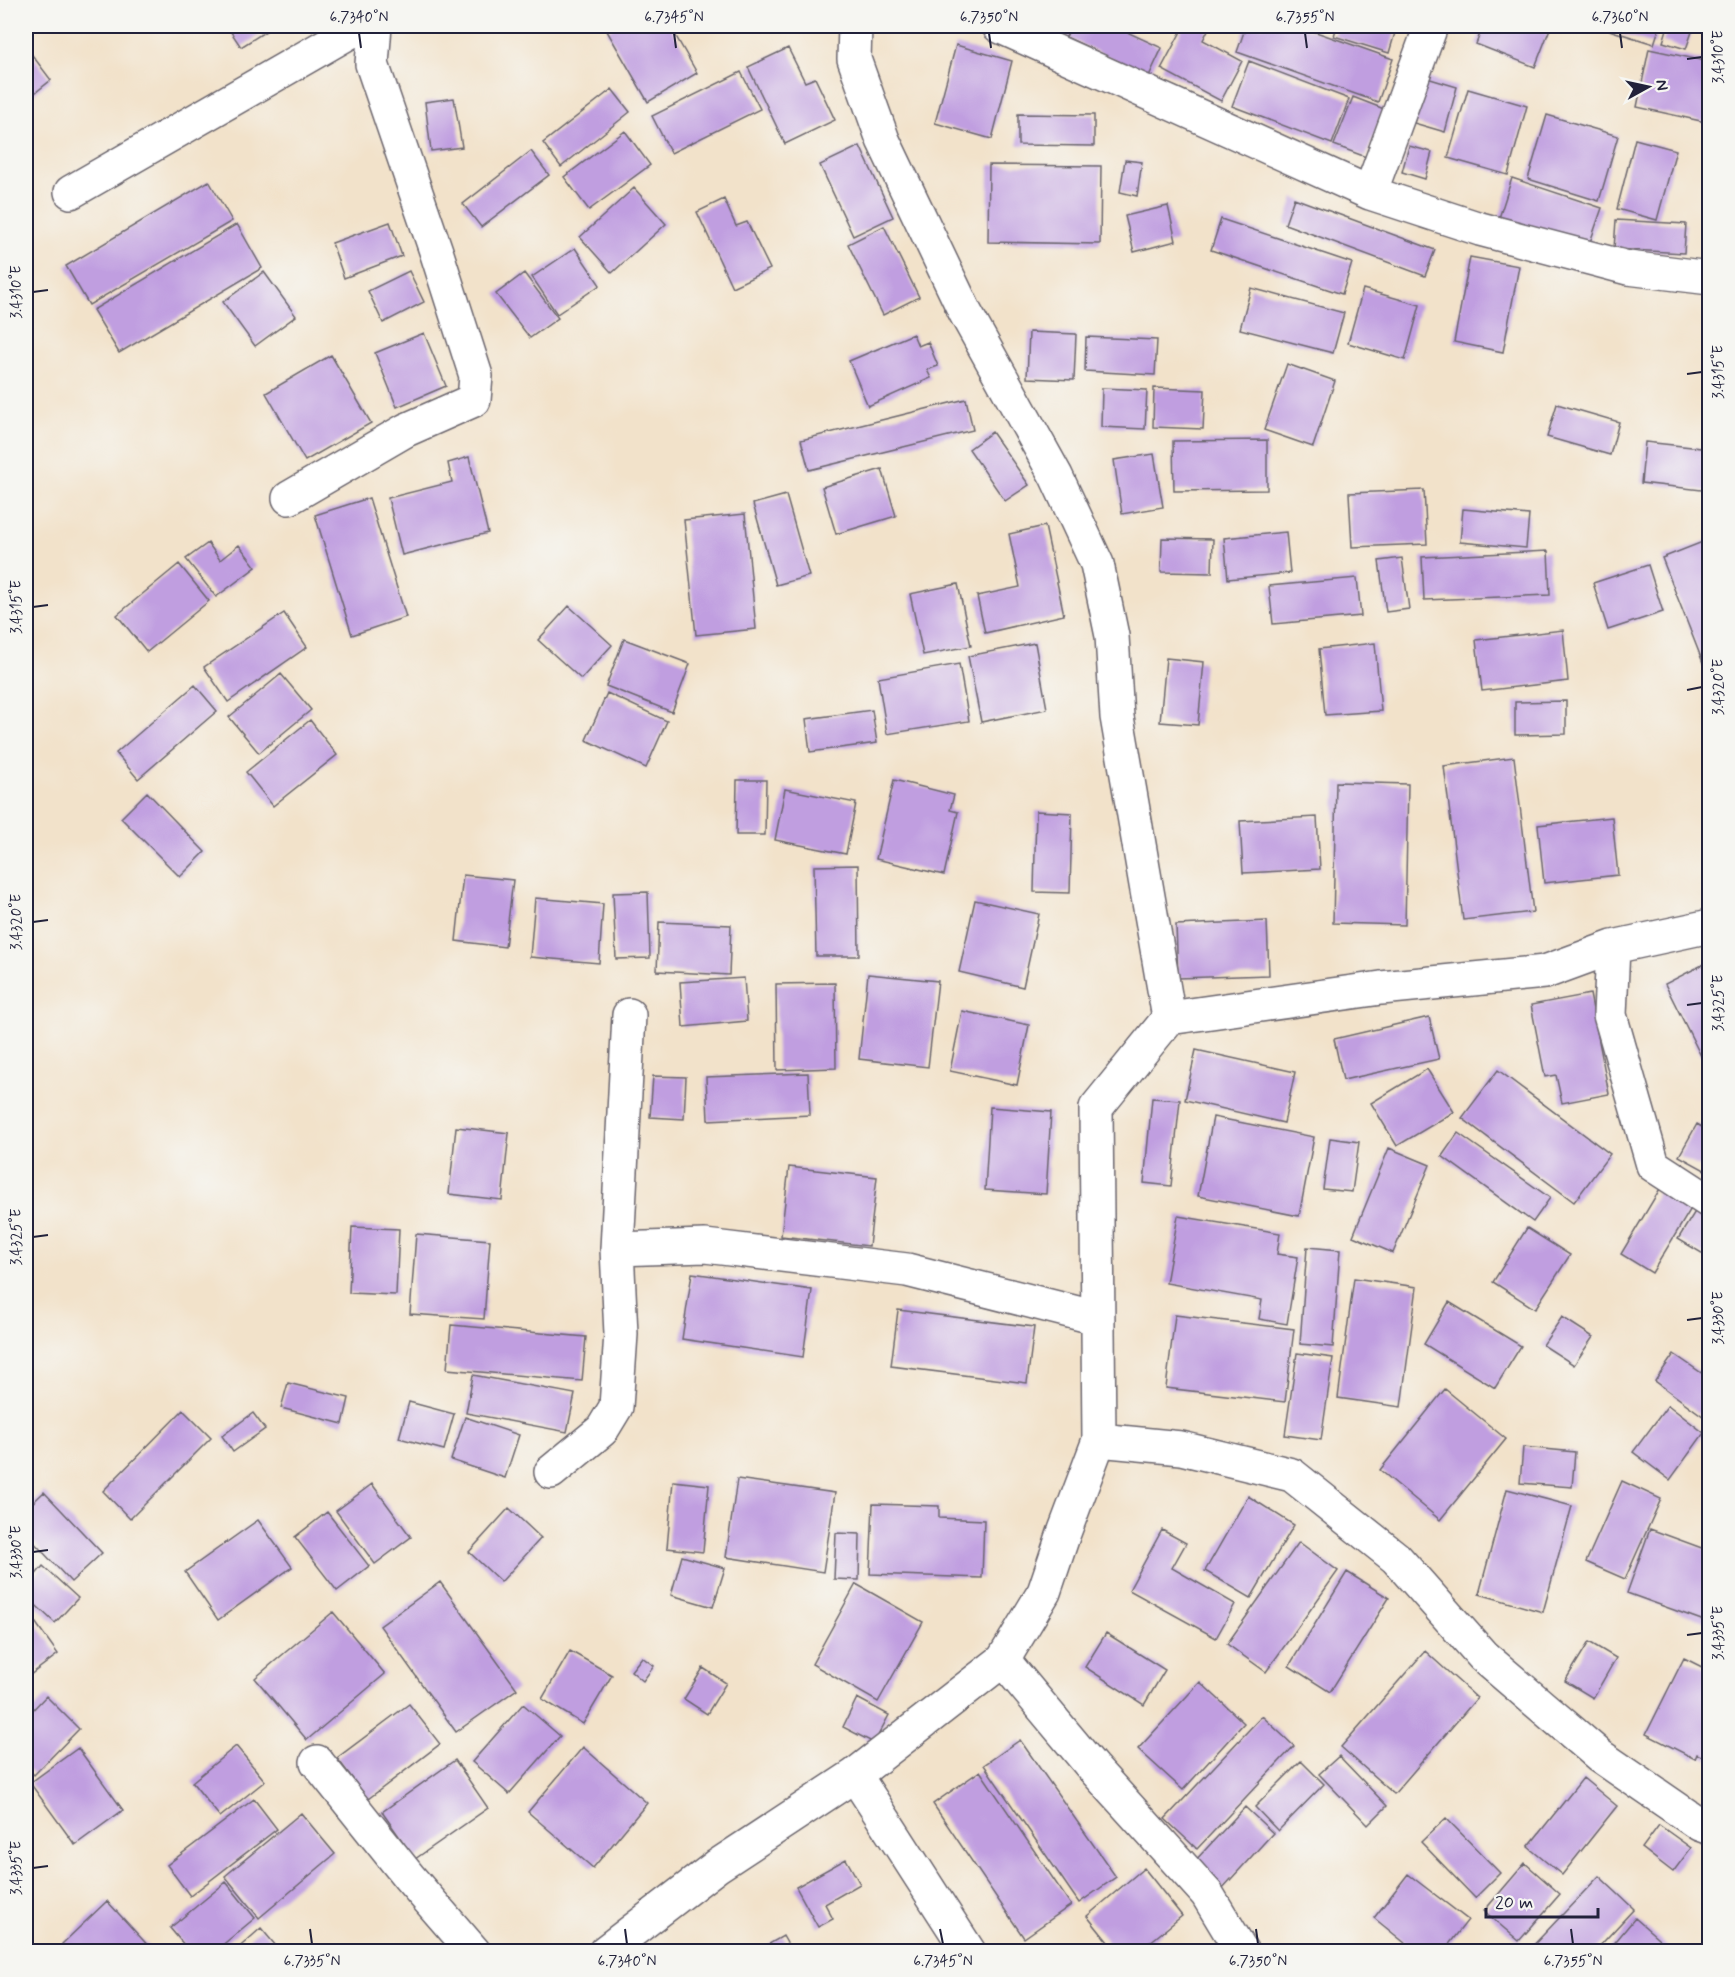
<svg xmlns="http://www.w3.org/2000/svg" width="1735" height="1977" viewBox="0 0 1735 1977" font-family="Mynerve,sans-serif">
  <rect width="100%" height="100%" fill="#f6f6f2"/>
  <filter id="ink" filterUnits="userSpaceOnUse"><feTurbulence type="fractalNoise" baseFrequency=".0167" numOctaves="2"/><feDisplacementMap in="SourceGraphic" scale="12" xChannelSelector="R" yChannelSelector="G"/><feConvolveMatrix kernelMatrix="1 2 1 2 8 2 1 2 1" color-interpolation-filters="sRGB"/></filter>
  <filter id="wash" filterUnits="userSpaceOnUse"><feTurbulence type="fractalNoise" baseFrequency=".008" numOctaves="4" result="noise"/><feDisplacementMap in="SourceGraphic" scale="24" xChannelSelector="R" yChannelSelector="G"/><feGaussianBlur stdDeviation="1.35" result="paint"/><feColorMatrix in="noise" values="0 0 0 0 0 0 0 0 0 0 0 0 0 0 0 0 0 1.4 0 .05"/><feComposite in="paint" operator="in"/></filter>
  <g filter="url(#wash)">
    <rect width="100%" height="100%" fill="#f2e2ca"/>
    <g id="blocks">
      <!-- building -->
      <path fill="#c09ee0" d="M 227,26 L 274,26 L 241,47 Z
        M 616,26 L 670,26 L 697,73 L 648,102 L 607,31 Z
        M 1071,26 L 1114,26 L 1162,48 L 1149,76 L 1066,37 Z
        M 1184,26 L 1210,26 L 1203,40 L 1242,61 L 1221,101 L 1161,69 Z
        M 1246,26 L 1299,26 L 1393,59 L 1378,102 L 1237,52 Z
        M 1337,26 L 1397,26 L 1389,53 L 1334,36 Z
        M 1483,26 L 1551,26 L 1535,67 L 1476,44 Z
        M 1596,26 L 1660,26 L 1654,44 Z
        M 1668,26 L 1694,26 L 1686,49 L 1663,42 Z
        M 956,45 L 1012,61 L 992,139 L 935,123 Z
        M 26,47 L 51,80 L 26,100 Z
        M 788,48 L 805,82 L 815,78 L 835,120 L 785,144 L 748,67 Z
        M 1649,49 L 1710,62 L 1710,123 L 1637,107 Z
        M 1249,61 L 1349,99 L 1332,144 L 1232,106 Z
        M 741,72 L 760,109 L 671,153 L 652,116 Z
        M 1427,78 L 1457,87 L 1445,132 L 1414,123 Z
        M 612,89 L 630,112 L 561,167 L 543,143 Z
        M 1468,89 L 1527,106 L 1508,175 L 1448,158 Z
        M 1353,97 L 1384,109 L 1366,157 L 1334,145 Z
        M 454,98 L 462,147 L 431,151 L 425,102 Z
        M 1018,114 L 1094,115 L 1094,146 L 1018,145 Z
        M 1547,115 L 1618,136 L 1599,201 L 1528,179 Z
        M 625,131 L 650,165 L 589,210 L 564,177 Z
        M 1635,139 L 1676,150 L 1657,220 L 1617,209 Z
        M 860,146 L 893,217 L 853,236 L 820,165 Z
        M 1409,146 L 1432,152 L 1425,179 L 1402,172 Z
        M 531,151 L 549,175 L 481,227 L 463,204 Z
        M 1125,160 L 1142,162 L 1137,196 L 1120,192 Z
        M 989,165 L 1101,166 L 1100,244 L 988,242 Z
        M 1512,178 L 1602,208 L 1588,248 L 1499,218 Z
        M 209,181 L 232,221 L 89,305 L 66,266 Z
        M 634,188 L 666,224 L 612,273 L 580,237 Z
        M 1294,198 L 1435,250 L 1425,276 L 1285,224 Z
        M 724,199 L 736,226 L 747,222 L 770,269 L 732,287 L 697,212 Z
        M 1168,206 L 1176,241 L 1134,252 L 1125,216 Z
        M 1221,219 L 1352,263 L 1342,294 L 1211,250 Z
        M 1616,220 L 1686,224 L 1684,253 L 1614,249 Z
        M 390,222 L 402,256 L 344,278 L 332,243 Z
        M 237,224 L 262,268 L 119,353 L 93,310 Z
        M 884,226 L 919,297 L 883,315 L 848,244 Z
        M 575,248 L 600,285 L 557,314 L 532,277 Z
        M 1470,257 L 1519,266 L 1503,352 L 1454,342 Z
        M 409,271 L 424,302 L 383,323 L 368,291 Z
        M 264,272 L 296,316 L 255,346 L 223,302 Z
        M 524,273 L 558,318 L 530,338 L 496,294 Z
        M 1251,288 L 1344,313 L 1333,353 L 1240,329 Z
        M 1363,289 L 1420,305 L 1405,360 L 1348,343 Z
        M 1029,332 L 1076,334 L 1074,380 L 1027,378 Z
        M 424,333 L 446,386 L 397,407 L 375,353 Z
        M 913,334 L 918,346 L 928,342 L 938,366 L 927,370 L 931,378 L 868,406 L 849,361 Z
        M 1086,337 L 1157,340 L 1155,375 L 1085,371 Z
        M 331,355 L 371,423 L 305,461 L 266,393 Z
        M 1287,364 L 1335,381 L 1313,447 L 1264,430 Z
        M 1102,388 L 1147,390 L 1145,429 L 1101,427 Z
        M 1154,388 L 1205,390 L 1203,429 L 1153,427 Z
        M 966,399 L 973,430 L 809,470 L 801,440 Z
        M 1557,404 L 1619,422 L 1610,455 L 1547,437 Z
        M 992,432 L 1029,485 L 1005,501 L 969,449 Z
        M 1267,440 L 1267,490 L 1174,491 L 1173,441 Z
        M 1645,442 L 1710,449 L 1710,491 L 1641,483 Z
        M 1154,454 L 1163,507 L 1122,514 L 1114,460 Z
        M 469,457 L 488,533 L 402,555 L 388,498 L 452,482 L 448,463 Z
        M 882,469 L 896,516 L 836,534 L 822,487 Z
        M 1424,490 L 1427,544 L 1352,547 L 1349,493 Z
        M 786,495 L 809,576 L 776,585 L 753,504 Z
        M 369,498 L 406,617 L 352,635 L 315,515 Z
        M 1463,509 L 1529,515 L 1526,548 L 1460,542 Z
        M 745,514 L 756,629 L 696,635 L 684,520 Z
        M 1045,526 L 1064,615 L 985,633 L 977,596 L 1020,587 L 1009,534 Z
        M 1286,532 L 1290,573 L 1228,579 L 1224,538 Z
        M 1162,538 L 1213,539 L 1212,573 L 1161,572 Z
        M 1710,539 L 1710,678 L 1709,678 L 1662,558 Z
        M 208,543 L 220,560 L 239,545 L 256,567 L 216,597 L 186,559 Z
        M 1548,551 L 1550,595 L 1424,600 L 1422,557 Z
        M 1402,558 L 1409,609 L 1386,612 L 1379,561 Z
        M 179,564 L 209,601 L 147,652 L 117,615 Z
        M 1648,565 L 1663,612 L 1608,630 L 1593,583 Z
        M 1357,578 L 1361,616 L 1273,624 L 1269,586 Z
        M 958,584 L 971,646 L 923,655 L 910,594 Z
        M 569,606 L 612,645 L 581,679 L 538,640 Z
        M 284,613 L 307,647 L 228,702 L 204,667 Z
        M 1563,630 L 1568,681 L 1482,691 L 1476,640 Z
        M 624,639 L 690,664 L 672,712 L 606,686 Z
        M 1035,643 L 1047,709 L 981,722 L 968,656 Z
        M 1375,643 L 1381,711 L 1325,715 L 1319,649 Z
        M 1166,658 L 1204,662 L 1198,725 L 1160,722 Z
        M 959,664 L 969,721 L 887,734 L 878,678 Z
        M 281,674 L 311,710 L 259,753 L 229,717 Z
        M 195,685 L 217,711 L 138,779 L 116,753 Z
        M 607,693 L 667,721 L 646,768 L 586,740 Z
        M 1566,701 L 1566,734 L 1515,735 L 1515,702 Z
        M 872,710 L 877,743 L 810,752 L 806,719 Z
        M 310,720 L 337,755 L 273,806 L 246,772 Z
        M 1514,757 L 1533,912 L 1463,920 L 1444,766 Z
        M 737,780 L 766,780 L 765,835 L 736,835 Z
        M 894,780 L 954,795 L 950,810 L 958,812 L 944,875 L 876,859 Z
        M 1336,782 L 1408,784 L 1405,925 L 1333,923 Z
        M 785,789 L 856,803 L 846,854 L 775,840 Z
        M 147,792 L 205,852 L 180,877 L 121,818 Z
        M 1036,811 L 1072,813 L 1070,893 L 1034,892 Z
        M 1317,817 L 1320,869 L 1243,873 L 1240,821 Z
        M 1612,817 L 1618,875 L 1544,883 L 1538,825 Z
        M 858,865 L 859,956 L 816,956 L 814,866 Z
        M 463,875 L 513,880 L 505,947 L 456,941 Z
        M 648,892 L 650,958 L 616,959 L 613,893 Z
        M 535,898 L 603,904 L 599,963 L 530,957 Z
        M 975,900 L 1039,914 L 1023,987 L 959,972 Z
        M 1267,921 L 1269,975 L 1178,978 L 1176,925 Z
        M 659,922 L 731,925 L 729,975 L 657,971 Z
        M 1710,961 L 1710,1054 L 1702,1058 L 1665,984 Z
        M 868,974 L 938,981 L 928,1067 L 859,1059 Z
        M 744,978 L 747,1021 L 683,1027 L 680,982 Z
        M 835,983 L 836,1068 L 777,1070 L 776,984 Z
        M 1590,994 L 1609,1094 L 1562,1103 L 1556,1075 L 1545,1077 L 1531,1005 Z
        M 962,1011 L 1029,1025 L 1017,1085 L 950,1071 Z
        M 1429,1017 L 1439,1059 L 1343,1080 L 1334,1039 Z
        M 1196,1050 L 1295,1072 L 1284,1123 L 1185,1100 Z
        M 1427,1069 L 1454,1112 L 1397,1146 L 1371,1103 Z
        M 1498,1070 L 1610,1154 L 1574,1202 L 1462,1118 Z
        M 808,1073 L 810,1115 L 708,1120 L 706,1077 Z
        M 653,1076 L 686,1077 L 684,1119 L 650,1117 Z
        M 1152,1098 L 1180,1100 L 1171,1186 L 1144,1183 Z
        M 990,1107 L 1051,1112 L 1046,1194 L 985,1190 Z
        M 1213,1117 L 1314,1137 L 1299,1216 L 1198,1196 Z
        M 1697,1124 L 1710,1132 L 1710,1173 L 1679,1156 Z
        M 456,1127 L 509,1133 L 502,1200 L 449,1194 Z
        M 1458,1133 L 1550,1198 L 1533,1222 L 1442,1156 Z
        M 1330,1138 L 1359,1142 L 1352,1192 L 1323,1189 Z
        M 1389,1148 L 1430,1165 L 1393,1253 L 1353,1236 Z
        M 789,1167 L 877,1177 L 869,1246 L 781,1236 Z
        M 1661,1187 L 1692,1207 L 1652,1273 L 1621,1254 Z
        M 1696,1210 L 1710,1218 L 1710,1258 L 1678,1239 Z
        M 1178,1216 L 1280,1233 L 1277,1254 L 1298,1257 L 1287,1324 L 1259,1319 L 1262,1300 L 1166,1283 Z
        M 352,1227 L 399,1229 L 396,1295 L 349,1293 Z
        M 1527,1228 L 1570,1255 L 1535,1309 L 1493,1282 Z
        M 416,1234 L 490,1240 L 484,1319 L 410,1314 Z
        M 1307,1247 L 1340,1250 L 1333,1347 L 1300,1344 Z
        M 692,1273 L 812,1290 L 803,1357 L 682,1339 Z
        M 1354,1278 L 1417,1287 L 1401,1407 L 1338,1398 Z
        M 1449,1302 L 1521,1346 L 1495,1388 L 1424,1344 Z
        M 898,1310 L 1034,1327 L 1027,1383 L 891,1366 Z
        M 1175,1315 L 1294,1329 L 1285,1402 L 1166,1388 Z
        M 1562,1317 L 1593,1337 L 1574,1365 L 1543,1345 Z
        M 451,1325 L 586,1337 L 582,1381 L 447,1369 Z
        M 1297,1353 L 1333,1358 L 1321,1440 L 1285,1435 Z
        M 1674,1354 L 1710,1379 L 1710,1416 L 1707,1419 L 1655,1381 Z
        M 473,1375 L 575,1394 L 567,1432 L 466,1413 Z
        M 288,1383 L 349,1398 L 343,1424 L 281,1408 Z
        M 1445,1389 L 1506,1439 L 1440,1520 L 1380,1470 Z
        M 409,1402 L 454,1414 L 444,1450 L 399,1438 Z
        M 1668,1405 L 1704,1433 L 1670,1480 L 1633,1452 Z
        M 183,1410 L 211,1438 L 130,1519 L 103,1491 Z
        M 253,1413 L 265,1429 L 233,1452 L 222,1436 Z
        M 465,1417 L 519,1435 L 505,1478 L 451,1460 Z
        M 1523,1447 L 1575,1452 L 1572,1487 L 1520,1483 Z
        M 737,1479 L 835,1493 L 823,1572 L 726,1557 Z
        M 673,1481 L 709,1485 L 703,1552 L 667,1548 Z
        M 1622,1481 L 1661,1499 L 1625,1579 L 1586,1562 Z
        M 372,1484 L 411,1537 L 375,1564 L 336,1511 Z
        M 1507,1489 L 1572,1506 L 1543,1612 L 1479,1594 Z
        M 44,1492 L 102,1553 L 71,1582 L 26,1534 L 26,1509 Z
        M 1248,1496 L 1294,1525 L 1251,1598 L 1205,1571 Z
        M 873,1504 L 939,1506 L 939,1518 L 984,1520 L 982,1578 L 870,1574 Z
        M 509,1508 L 541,1538 L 501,1582 L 469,1552 Z
        M 327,1512 L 369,1566 L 337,1591 L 295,1537 Z
        M 258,1520 L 292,1567 L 218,1620 L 185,1572 Z
        M 1650,1529 L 1710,1551 L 1710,1615 L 1707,1622 L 1627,1593 Z
        M 1162,1530 L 1186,1543 L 1172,1568 L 1235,1604 L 1216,1638 L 1129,1590 Z
        M 836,1533 L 860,1534 L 859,1580 L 834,1579 Z
        M 1299,1542 L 1338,1571 L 1266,1672 L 1227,1644 Z
        M 682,1556 L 725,1568 L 713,1607 L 671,1595 Z
        M 43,1566 L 78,1598 L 55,1623 L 26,1596 L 26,1586 Z
        M 1347,1572 L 1389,1598 L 1330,1692 L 1289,1666 Z
        M 440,1582 L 517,1689 L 456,1732 L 380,1626 Z
        M 856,1584 L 923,1622 L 878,1702 L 812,1664 Z
        M 28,1612 L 58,1654 L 26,1678 L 26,1614 Z
        M 333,1612 L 385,1674 L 307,1740 L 255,1678 Z
        M 1106,1633 L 1165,1670 L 1144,1705 L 1085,1667 Z
        M 1589,1642 L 1616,1658 L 1593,1698 L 1565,1681 Z
        M 570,1651 L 612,1675 L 583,1724 L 542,1699 Z
        M 1425,1651 L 1477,1698 L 1394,1794 L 1341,1747 Z
        M 642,1657 L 654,1666 L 643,1681 L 631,1671 Z
        M 1684,1658 L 1710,1671 L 1710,1760 L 1697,1754 L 1695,1759 L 1646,1734 Z
        M 703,1668 L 726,1683 L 707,1714 L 684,1699 Z
        M 1200,1682 L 1244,1723 L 1183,1790 L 1138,1749 Z
        M 46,1696 L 79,1729 L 34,1775 L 26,1767 L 26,1717 Z
        M 857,1698 L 889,1715 L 874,1743 L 843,1727 Z
        M 409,1704 L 440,1744 L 368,1799 L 337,1758 Z
        M 523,1704 L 560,1736 L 509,1794 L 472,1762 Z
        M 1262,1716 L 1294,1746 L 1197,1849 L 1165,1819 Z
        M 1020,1740 L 1116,1877 L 1079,1903 L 984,1765 Z
        M 236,1746 L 265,1781 L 220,1817 L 192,1782 Z
        M 583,1747 L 647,1803 L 593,1868 L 528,1812 Z
        M 78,1748 L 123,1810 L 75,1845 L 30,1783 Z
        M 1339,1756 L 1387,1806 L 1368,1825 L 1319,1774 Z
        M 455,1760 L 488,1808 L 415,1859 L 382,1812 Z
        M 1301,1761 L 1324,1784 L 1278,1831 L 1255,1807 Z
        M 980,1771 L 1071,1905 L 1024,1938 L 933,1804 Z
        M 1583,1778 L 1617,1806 L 1562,1875 L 1528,1847 Z
        M 254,1799 L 277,1829 L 190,1896 L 167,1865 Z
        M 1245,1807 L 1273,1833 L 1221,1890 L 1193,1863 Z
        M 301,1813 L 335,1854 L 259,1918 L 225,1876 Z
        M 1446,1818 L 1500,1873 L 1475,1898 L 1421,1842 Z
        M 1659,1825 L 1691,1848 L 1673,1872 L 1642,1848 Z
        M 846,1859 L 860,1884 L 825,1904 L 833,1919 L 818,1927 L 796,1887 Z
        M 1525,1863 L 1560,1894 L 1519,1941 L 1484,1911 Z
        M 1144,1868 L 1182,1916 L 1138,1952 L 1116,1952 L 1087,1916 Z
        M 1408,1874 L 1468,1920 L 1443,1952 L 1416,1952 L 1374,1918 Z
        M 1599,1876 L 1634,1909 L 1594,1952 L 1527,1952 Z
        M 226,1882 L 255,1918 L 214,1952 L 190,1952 L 170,1928 Z
        M 107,1901 L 154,1952 L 70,1952 L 62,1944 Z
        M 1635,1918 L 1674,1952 L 1607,1952 Z
        M 261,1928 L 281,1952 L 234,1952 Z
        M 783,1936 L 792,1952 L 755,1952 Z"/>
    </g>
  </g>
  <g filter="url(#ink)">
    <use href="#blocks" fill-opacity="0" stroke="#6b656d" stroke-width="1.5"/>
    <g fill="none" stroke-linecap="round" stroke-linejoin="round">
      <defs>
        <path id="minor" d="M 999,26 L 1370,193 L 1480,229 L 1628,268 L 1710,278
          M 71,192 L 360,26
          M 1370,193 L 1431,26
          M 289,498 L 406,430 L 474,400 L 476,376 L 436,251 L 372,64 L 375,26
          M 1613,947 L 1610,1015 L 1653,1165 L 1710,1202
          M 1169,1018 L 1381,988 L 1545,972 L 1613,947 L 1710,926
          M 617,1249 L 705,1246 L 907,1270 L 1097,1318
          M 1099,1440 L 1181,1448 L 1292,1475 L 1396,1558 L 1483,1656 L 1600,1756 L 1699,1824 L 1710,1828
          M 551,1472 L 602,1430 L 616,1407 L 621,1334 L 617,1249 L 629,1015
          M 1003,1660 L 1093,1768 L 1207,1894 L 1242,1952
          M 317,1762 L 409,1877 L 474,1952
          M 855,1775 L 969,1952
          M 605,1952 L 717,1866 L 855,1775 L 1003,1660 L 1044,1592 L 1064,1533 L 1099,1440 L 1096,1108 L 1169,1018 L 1117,717 L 1112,636 L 1097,564 L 1056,476 L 965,312 L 883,140 L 854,59 L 855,26"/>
      </defs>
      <!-- minor casing -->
      <use href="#minor" stroke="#6b656d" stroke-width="36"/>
      <!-- minor -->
      <use href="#minor" stroke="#fff" stroke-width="33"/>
    </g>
  </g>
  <!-- ticks -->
  <path fill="none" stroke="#22223b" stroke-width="2" d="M 359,33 L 361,48M 674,33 L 676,48M 989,33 L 991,48M 1305,33 L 1307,48M 1620,33 L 1622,48M 1687,59 L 1702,57M 33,292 L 48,290M 1687,374 L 1702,372M 33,607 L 48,605M 1687,690 L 1702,687M 33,922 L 48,920M 1687,1005 L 1702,1003M 33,1237 L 48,1235M 1687,1320 L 1702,1318M 33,1552 L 48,1550M 1687,1635 L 1702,1633M 33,1868 L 48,1866M 310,1929 L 312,1944M 625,1929 L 627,1944M 940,1929 L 943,1944M 1256,1929 L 1258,1944M 1571,1929 L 1573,1944"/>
  <!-- margin -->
  <rect width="1735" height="1977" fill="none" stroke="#f6f6f2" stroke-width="66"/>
  <!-- north arrow -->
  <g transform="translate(1648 87) rotate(82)" stroke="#f6f6f2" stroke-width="4.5" paint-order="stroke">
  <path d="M0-4.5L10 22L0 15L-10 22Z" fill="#22223b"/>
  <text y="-9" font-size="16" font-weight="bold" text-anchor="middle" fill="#22223b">N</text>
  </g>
  <!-- scale -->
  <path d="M1486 1908v9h112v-9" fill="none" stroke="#22223b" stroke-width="3"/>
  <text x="1495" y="1908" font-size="18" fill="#22223b" stroke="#f6f6f2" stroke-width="4.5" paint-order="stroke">20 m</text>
  <rect x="33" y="33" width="1669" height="1911" fill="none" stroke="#22223b" stroke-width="2"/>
  <g font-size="15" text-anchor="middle" fill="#22223b">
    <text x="359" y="22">6.7340°N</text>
    <text x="674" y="22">6.7345°N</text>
    <text x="989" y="22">6.7350°N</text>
    <text x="1305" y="22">6.7355°N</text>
    <text x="1620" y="22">6.7360°N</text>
    <text transform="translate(1718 57) rotate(-90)" y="5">3.4310°E</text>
    <text transform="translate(16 292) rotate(-90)" y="5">3.4310°E</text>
    <text transform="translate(1718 372) rotate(-90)" y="5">3.4315°E</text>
    <text transform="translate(16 607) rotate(-90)" y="5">3.4315°E</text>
    <text transform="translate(1718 687) rotate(-90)" y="5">3.4320°E</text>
    <text transform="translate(16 922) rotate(-90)" y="5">3.4320°E</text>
    <text transform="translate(1718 1003) rotate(-90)" y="5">3.4325°E</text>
    <text transform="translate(16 1237) rotate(-90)" y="5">3.4325°E</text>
    <text transform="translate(1718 1318) rotate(-90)" y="5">3.4330°E</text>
    <text transform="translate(16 1552) rotate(-90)" y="5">3.4330°E</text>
    <text transform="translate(1718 1633) rotate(-90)" y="5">3.4335°E</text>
    <text transform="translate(16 1868) rotate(-90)" y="5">3.4335°E</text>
    <text x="312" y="1966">6.7335°N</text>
    <text x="627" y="1966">6.7340°N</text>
    <text x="943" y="1966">6.7345°N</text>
    <text x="1258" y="1966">6.7350°N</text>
    <text x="1573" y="1966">6.7355°N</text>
  </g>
</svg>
